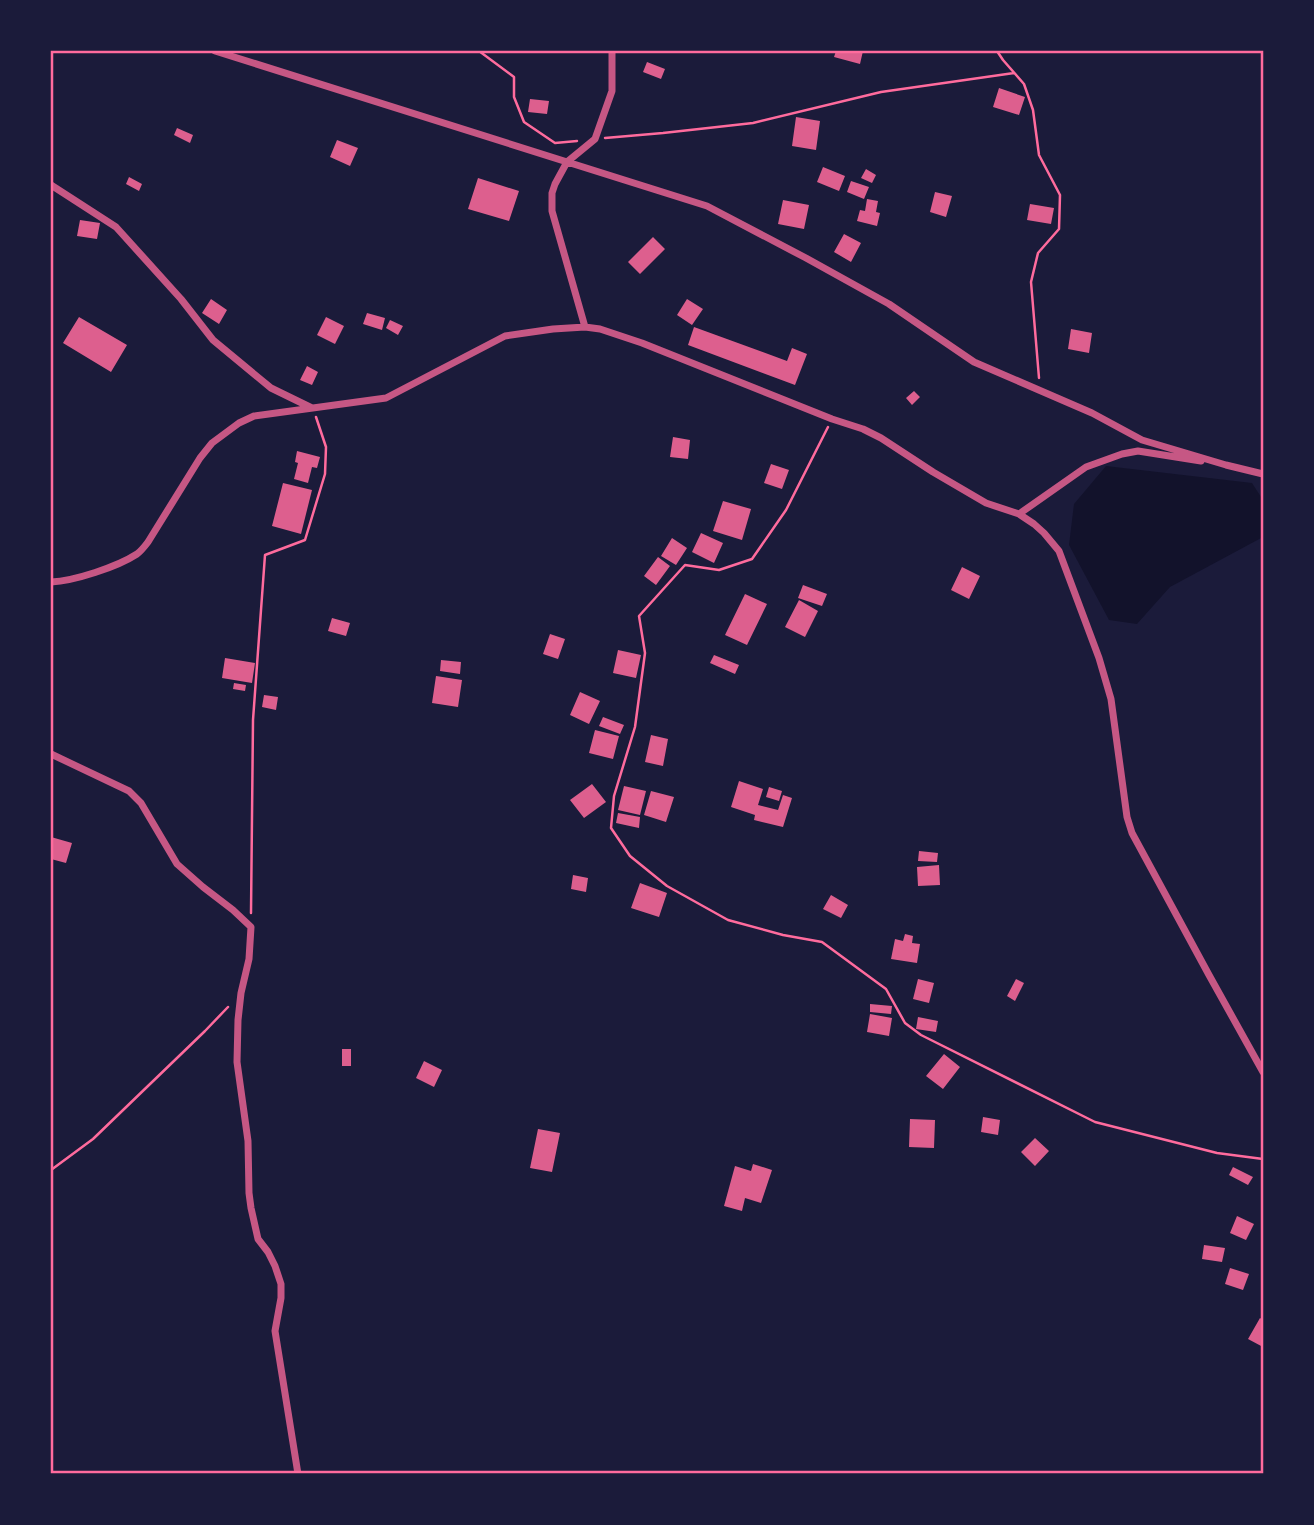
<svg xmlns="http://www.w3.org/2000/svg" width="1314" height="1525" viewBox="0 0 1314 1525" font-family="'Sofia Sans Condensed',sans-serif">
  <rect width="100%" height="100%" fill="#1b1b3a"/>
  <!-- water -->
  <path fill="#12122b" d="M 1106,466 L 1252,483 L 1263,500 L 1263,537 L 1170,587 L 1137,624 L 1109,620 L 1069,545 L 1074,504 Z"/>
  <!-- building -->
  <path fill="#dd5f8e" d="M 836,51 L 863,51 L 860,64 L 834,57 Z
    M 647,62 L 665,69 L 661,79 L 643,72 Z
    M 999,88 L 1025,97 L 1019,115 L 993,107 Z
    M 530,99 L 549,101 L 547,114 L 528,112 Z
    M 796,117 L 820,121 L 816,150 L 792,146 Z
    M 177,128 L 193,135 L 190,143 L 174,135 Z
    M 337,140 L 358,148 L 350,166 L 330,157 Z
    M 823,167 L 845,176 L 839,191 L 817,182 Z
    M 866,169 L 876,175 L 872,183 L 861,178 Z
    M 129,177 L 142,184 L 139,191 L 126,184 Z
    M 478,178 L 519,191 L 509,221 L 468,209 Z
    M 851,181 L 869,187 L 864,199 L 847,192 Z
    M 935,192 L 952,196 L 946,217 L 930,212 Z
    M 867,199 L 878,201 L 876,212 L 880,213 L 877,226 L 857,221 L 860,210 L 865,211 Z
    M 783,200 L 809,205 L 804,229 L 778,224 Z
    M 1030,204 L 1054,208 L 1051,224 L 1027,220 Z
    M 80,220 L 100,223 L 97,239 L 77,236 Z
    M 844,234 L 861,243 L 851,262 L 834,252 Z
    M 653,237 L 665,249 L 640,274 L 628,262 Z
    M 211,299 L 227,310 L 219,324 L 202,313 Z
    M 687,299 L 703,309 L 692,325 L 677,315 Z
    M 367,313 L 385,318 L 382,330 L 363,324 Z
    M 79,317 L 127,345 L 111,372 L 63,343 Z
    M 326,317 L 344,326 L 335,344 L 317,335 Z
    M 390,320 L 403,326 L 398,335 L 386,328 Z
    M 694,327 L 787,361 L 792,348 L 807,354 L 795,385 L 688,345 Z
    M 1071,329 L 1092,333 L 1089,353 L 1068,349 Z
    M 307,366 L 318,372 L 312,385 L 300,380 Z
    M 914,391 L 920,397 L 912,405 L 906,398 Z
    M 673,437 L 690,440 L 688,459 L 670,457 Z
    M 297,451 L 320,457 L 317,468 L 312,467 L 308,483 L 294,479 L 298,463 L 295,462 Z
    M 771,464 L 789,470 L 782,489 L 764,483 Z
    M 283,483 L 312,490 L 301,534 L 272,526 Z
    M 723,501 L 751,509 L 742,540 L 713,531 Z
    M 701,533 L 723,543 L 714,563 L 692,552 Z
    M 672,538 L 687,548 L 676,565 L 661,556 Z
    M 658,557 L 670,566 L 656,585 L 644,576 Z
    M 962,567 L 980,576 L 969,599 L 951,590 Z
    M 803,585 L 827,594 L 822,606 L 798,598 Z
    M 745,594 L 767,604 L 747,645 L 725,635 Z
    M 799,600 L 818,611 L 805,637 L 785,627 Z
    M 332,618 L 350,623 L 346,636 L 328,631 Z
    M 550,634 L 565,639 L 558,659 L 543,654 Z
    M 618,650 L 641,655 L 636,678 L 613,673 Z
    M 714,655 L 739,665 L 735,674 L 710,663 Z
    M 225,658 L 255,663 L 252,683 L 222,678 Z
    M 441,660 L 461,662 L 460,674 L 440,671 Z
    M 436,676 L 462,680 L 458,707 L 432,703 Z
    M 234,683 L 246,685 L 245,691 L 233,689 Z
    M 580,692 L 600,701 L 589,724 L 570,715 Z
    M 264,695 L 278,697 L 276,710 L 262,707 Z
    M 603,717 L 624,725 L 620,734 L 599,726 Z
    M 595,730 L 619,736 L 613,759 L 589,753 Z
    M 651,735 L 668,739 L 663,766 L 645,762 Z
    M 739,781 L 763,789 L 758,805 L 778,810 L 783,795 L 792,798 L 783,827 L 754,820 L 755,815 L 731,807 Z
    M 592,784 L 606,802 L 584,818 L 570,800 Z
    M 624,786 L 646,791 L 640,815 L 618,810 Z
    M 769,787 L 782,791 L 779,801 L 766,797 Z
    M 651,791 L 674,797 L 666,822 L 644,815 Z
    M 618,813 L 640,817 L 639,828 L 616,823 Z
    M 51,837 L 72,843 L 66,863 L 51,859 Z
    M 919,851 L 938,853 L 937,862 L 918,861 Z
    M 939,865 L 940,885 L 918,886 L 917,867 Z
    M 573,875 L 588,878 L 586,892 L 571,889 Z
    M 640,883 L 667,893 L 659,917 L 631,908 Z
    M 831,895 L 848,905 L 841,918 L 823,909 Z
    M 905,934 L 913,936 L 912,943 L 920,944 L 917,963 L 891,959 L 895,939 L 903,941 Z
    M 918,979 L 934,983 L 929,1003 L 913,999 Z
    M 1016,979 L 1024,983 L 1015,1001 L 1007,996 Z
    M 870,1004 L 892,1006 L 891,1014 L 870,1012 Z
    M 870,1014 L 892,1018 L 889,1036 L 867,1032 Z
    M 918,1017 L 938,1021 L 936,1032 L 916,1029 Z
    M 342,1049 L 351,1049 L 351,1066 L 342,1066 Z
    M 944,1054 L 960,1067 L 943,1089 L 926,1076 Z
    M 424,1061 L 442,1070 L 434,1087 L 416,1078 Z
    M 983,1117 L 1000,1120 L 998,1135 L 981,1132 Z
    M 910,1119 L 935,1120 L 934,1148 L 909,1147 Z
    M 538,1129 L 560,1133 L 552,1172 L 530,1168 Z
    M 1035,1138 L 1049,1151 L 1035,1166 L 1021,1152 Z
    M 753,1164 L 772,1170 L 761,1203 L 745,1198 L 742,1211 L 724,1206 L 735,1166 L 751,1171 Z
    M 1233,1167 L 1253,1177 L 1248,1185 L 1229,1175 Z
    M 1237,1216 L 1254,1224 L 1246,1240 L 1230,1233 Z
    M 1204,1245 L 1225,1248 L 1222,1262 L 1202,1259 Z
    M 1230,1268 L 1249,1274 L 1243,1290 L 1225,1284 Z
    M 1260,1318 L 1263,1320 L 1263,1347 L 1248,1339 Z"/>
  <g fill="none" stroke-linecap="round" stroke-linejoin="round">
    <!-- path -->
    <path stroke="#ff6b9d" stroke-width="2.5" d="M 479,51 L 514,77 L 514,97 L 524,122 L 555,143 L 577,141
      M 997,51 L 1003,60 L 1024,84 L 1033,110 L 1039,155 L 1060,195 L 1059,229 L 1038,253 L 1031,282 L 1039,378
      M 605,138 L 663,133 L 753,123 L 881,92 L 1014,73
      M 828,427 L 786,510 L 752,559 L 719,570 L 685,565 L 639,616 L 645,653 L 635,727 L 614,796 L 611,828 L 630,856 L 667,886 L 728,920 L 783,935 L 822,942 L 886,989 L 905,1023 L 921,1035 L 1095,1122 L 1217,1153 L 1263,1159
      M 251,913 L 253,720 L 265,555 L 305,540 L 325,474 L 326,447 L 316,417
      M 51,1170 L 93,1139 L 205,1031 L 228,1007"/>
    <!-- minor -->
    <path stroke="#c65784" stroke-width="7" d="M 215,51 L 707,206 L 806,258 L 889,304 L 974,362 L 1092,413 L 1142,440 L 1226,465 L 1263,474
      M 51,185 L 116,227 L 181,299 L 213,340 L 271,388 L 312,408
      M 585,327 L 552,211 L 552,193 L 555,184 L 567,162 L 595,139 L 612,91 L 612,51
      M 1019,514 L 1086,467 L 1122,454 L 1138,451 L 1201,461
      M 51,582 C 74,581 117,567 137,554 C 141,551 145,546 148,542 L 200,458 L 212,443 L 239,423 L 254,416 L 386,398 L 505,336 L 553,329 L 585,327 L 600,329 L 642,343 L 832,419 L 863,429 L 881,438 L 933,472 L 986,503 L 1019,514 L 1034,524 L 1044,533 L 1059,551 L 1099,658 L 1111,699 L 1127,817 L 1132,833 L 1209,975 L 1263,1072
      M 51,754 L 129,791 L 141,803 L 177,864 L 203,887 L 233,910 L 251,927 L 249,959 L 241,993 L 238,1020 L 237,1062 L 248,1141 L 249,1193 L 251,1208 L 258,1239 L 268,1252 L 275,1266 L 281,1284 L 281,1298 L 275,1331 L 298,1474"/>
  </g>
  <!-- border -->
  <rect width="1314" height="1525" fill="none" stroke="#1b1b3a" stroke-width="105"/>
  <rect x="52" y="52" width="1210" height="1420" fill="none" stroke="#ff6b9d" stroke-width="2.5"/>
</svg>
